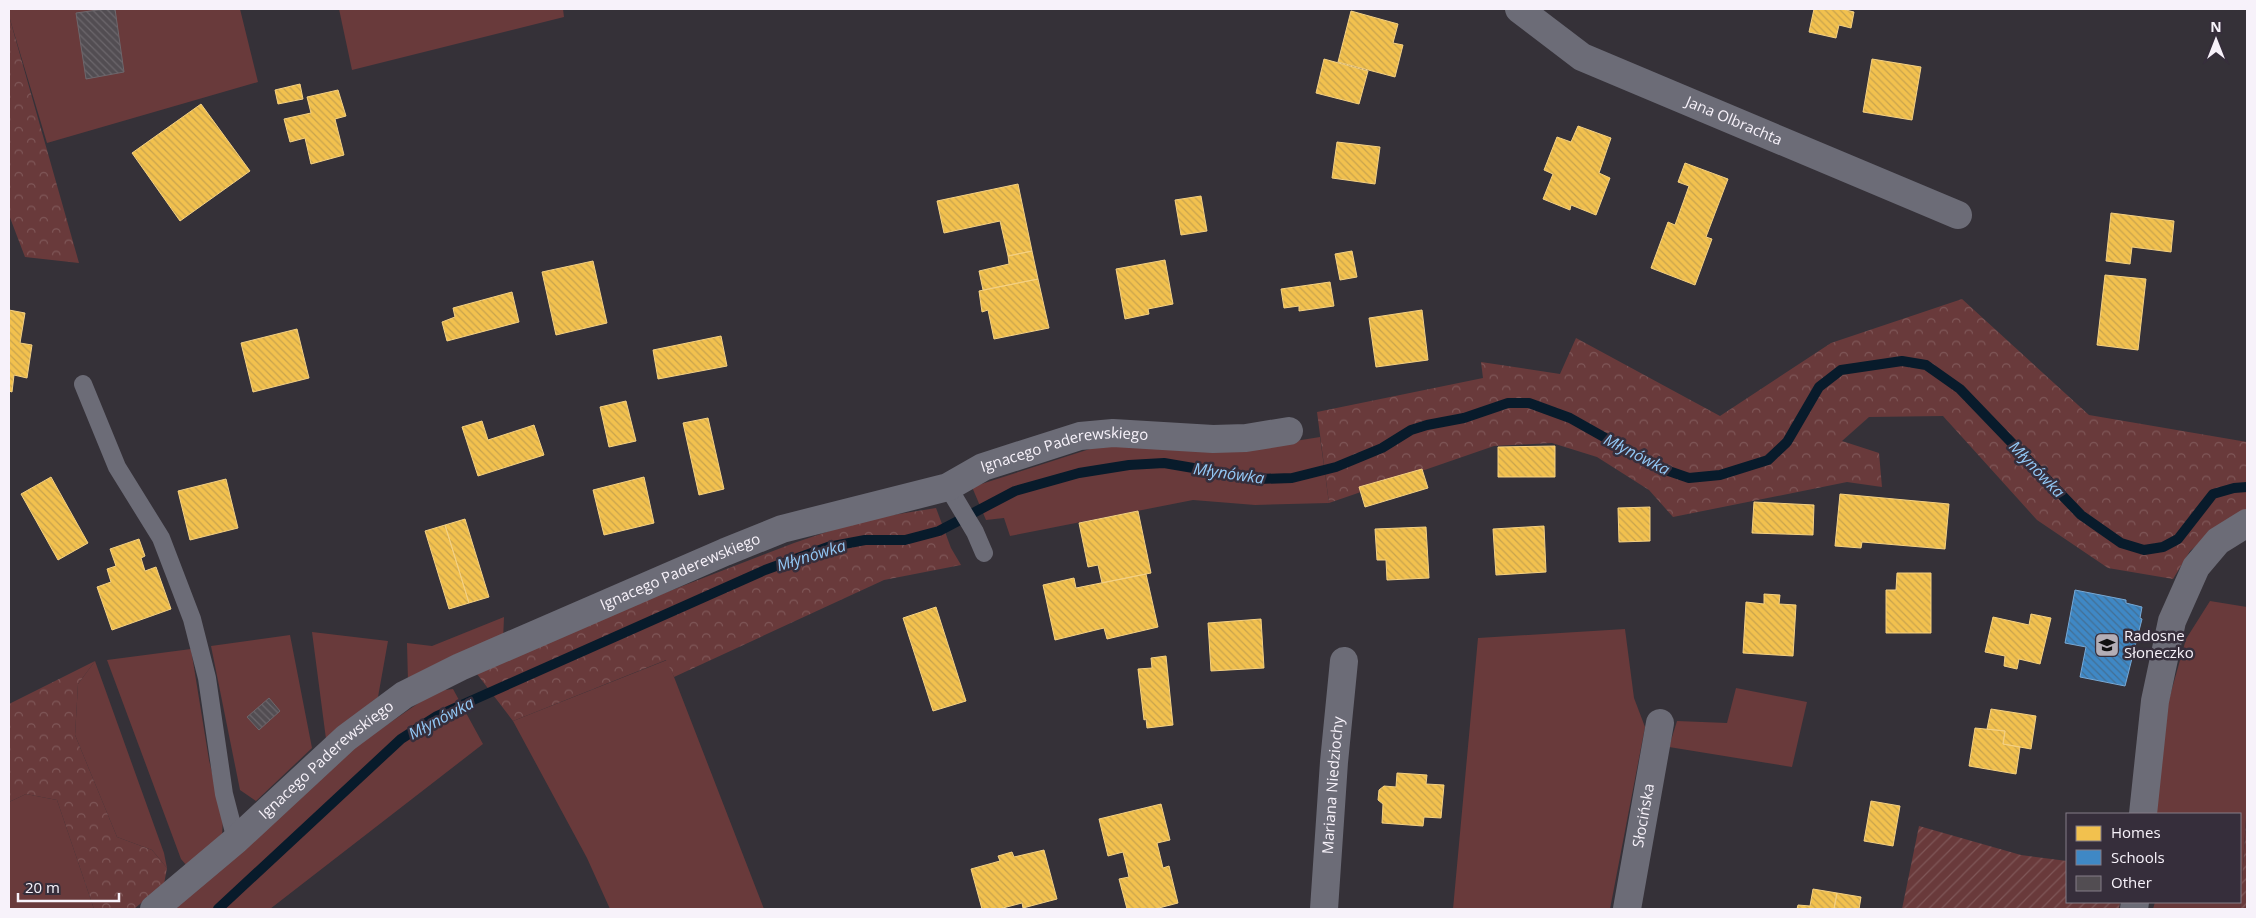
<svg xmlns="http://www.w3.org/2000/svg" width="2256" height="918" viewBox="0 0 2256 918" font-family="'Open Sans',sans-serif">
  <defs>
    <pattern id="forest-crowns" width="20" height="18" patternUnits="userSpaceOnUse" patternTransform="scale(1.25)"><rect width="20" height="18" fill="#693a3b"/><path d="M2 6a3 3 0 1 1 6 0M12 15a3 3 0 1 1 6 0" fill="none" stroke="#7f5758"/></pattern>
    <pattern id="garden-furrows" width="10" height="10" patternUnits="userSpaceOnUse" patternTransform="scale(1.25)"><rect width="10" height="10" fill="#693a3b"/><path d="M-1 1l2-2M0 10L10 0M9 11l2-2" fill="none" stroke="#7f5758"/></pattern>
    <pattern id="homes-back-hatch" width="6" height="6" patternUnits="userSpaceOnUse" patternTransform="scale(1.25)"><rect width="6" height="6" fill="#f2c14e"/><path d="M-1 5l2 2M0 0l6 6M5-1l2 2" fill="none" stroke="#c8a34d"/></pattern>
    <pattern id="schools-back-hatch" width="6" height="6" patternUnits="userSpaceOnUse" patternTransform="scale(1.25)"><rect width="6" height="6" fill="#3f88c5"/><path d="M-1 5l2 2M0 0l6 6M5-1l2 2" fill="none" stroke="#436f94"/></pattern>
    <pattern id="building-back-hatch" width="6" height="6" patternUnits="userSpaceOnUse" patternTransform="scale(1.25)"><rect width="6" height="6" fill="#524d52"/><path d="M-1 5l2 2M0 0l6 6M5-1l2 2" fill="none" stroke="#6c676c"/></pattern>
  </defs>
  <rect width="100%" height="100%" fill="#353138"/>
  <!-- green -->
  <path fill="#693a3b" d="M 9,9 L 240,9 L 258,82 L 47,143 L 9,16 Z
    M 339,9 L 563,9 L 564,17 L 352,70 Z
    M 1320,437 L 1329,503 L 1255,505 L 1193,500 L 1010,536 L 1004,518 L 986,520 L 972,487 L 1099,446 L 1239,450 Z
    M 2210,601 L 2247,607 L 2247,804 L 2240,909 L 2153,909 L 2155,902 L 2240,902 L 2240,814 L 2156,814 L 2162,724 L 2186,639 Z
    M 504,617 L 503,641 L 408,682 L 407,643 L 432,646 Z
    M 1625,629 L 1634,698 L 1645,727 L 1610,909 L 1453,909 L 1478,638 Z
    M 312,632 L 388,641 L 378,697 L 326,739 Z
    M 290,635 L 312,748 L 256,801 L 240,790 L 211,646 Z
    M 191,649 L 209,760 L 223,818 L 222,837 L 187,866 L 181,859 L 107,660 Z
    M 667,660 L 674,677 L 764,909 L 610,909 L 587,858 L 513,721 Z
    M 95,661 L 164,853 L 167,868 L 152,850 L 117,837 L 75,735 L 78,684 Z
    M 1736,688 L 1807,702 L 1792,767 L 1669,747 L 1677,721 L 1727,723 Z
    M 453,689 L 483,744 L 270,909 L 171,909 L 343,755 L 436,691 Z
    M 26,794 L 57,800 L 94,909 L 9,909 L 9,802 Z"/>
  <!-- forest -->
  <path fill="url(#forest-crowns)" d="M 9,16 L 79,263 L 25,257 L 9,215 Z
    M 1962,299 L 2089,415 L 2247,442 L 2247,515 L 2226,520 L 2190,551 L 2173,579 L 2108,568 L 2037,520 L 1943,416 L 1869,417 L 1842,441 L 1879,453 L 1882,487 L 1847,482 L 1673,517 L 1649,490 L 1597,457 L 1552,443 L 1494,446 L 1329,503 L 1317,412 L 1483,378 L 1481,362 L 1560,374 L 1576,338 L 1720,416 L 1831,343 Z
    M 936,508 L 951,548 L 961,565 L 884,580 L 674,677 L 666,660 L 513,721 L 477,674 L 636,604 L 794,543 L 862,520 Z
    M 95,661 L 78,684 L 75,735 L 117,837 L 152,850 L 167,868 L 164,884 L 134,909 L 94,909 L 57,800 L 26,794 L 9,802 L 9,704 Z"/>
  <!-- garden -->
  <path fill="url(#garden-furrows)" d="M 2247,808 L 2247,909 L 2240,909 Z
    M 1919,826 L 2021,855 L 2067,861 L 2067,902 L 2120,902 L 2119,909 L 1902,909 Z"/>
  <!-- homes -->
  <path fill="url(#homes-back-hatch)" stroke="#f4d082" d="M 1814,9 L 1842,9 L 1854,12 L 1851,28 L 1839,25 L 1836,38 L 1809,32 Z
    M 1351,11 L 1398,24 L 1393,43 L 1403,45 L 1395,77 L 1338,62 Z
    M 1324,59 L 1368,71 L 1359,104 L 1316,93 Z
    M 1872,59 L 1921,67 L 1912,120 L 1863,112 Z
    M 300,84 L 303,99 L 278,104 L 275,90 Z
    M 338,90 L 346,116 L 335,119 L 344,155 L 311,164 L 305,138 L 290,142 L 284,119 L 311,113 L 307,97 Z
    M 201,104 L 250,171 L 180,221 L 132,153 Z
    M 1578,126 L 1611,138 L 1599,173 L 1610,178 L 1596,215 L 1571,205 L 1570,210 L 1543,199 L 1553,174 L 1544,170 L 1557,137 L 1571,142 Z
    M 1337,142 L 1380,147 L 1375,184 L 1332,178 Z
    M 1685,163 L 1728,179 L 1706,237 L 1712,239 L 1695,285 L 1651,268 L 1668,222 L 1675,225 L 1689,186 L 1678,182 Z
    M 1018,184 L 1032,251 L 1008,256 L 1000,221 L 944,233 L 937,201 Z
    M 1201,196 L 1207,231 L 1181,235 L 1175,200 Z
    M 2111,213 L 2174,221 L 2171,252 L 2132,247 L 2130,264 L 2106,261 Z
    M 1032,251 L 1038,279 L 983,290 L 979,271 L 1009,264 L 1008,256 Z
    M 1352,251 L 1357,277 L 1340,280 L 1335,254 Z
    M 1165,260 L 1173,304 L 1148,309 L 1149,314 L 1125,319 L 1116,269 Z
    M 593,261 L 607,323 L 556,335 L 542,272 Z
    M 2105,275 L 2146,279 L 2138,350 L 2097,345 Z
    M 1038,279 L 1049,328 L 994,339 L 988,310 L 982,312 L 979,291 Z
    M 1330,282 L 1334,306 L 1299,311 L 1299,306 L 1284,308 L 1281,289 Z
    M 512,292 L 519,322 L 447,341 L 442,322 L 455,317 L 453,308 Z
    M 9,310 L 25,313 L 20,343 L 32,345 L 27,378 L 14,375 L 12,392 L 9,391 Z
    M 1422,310 L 1428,360 L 1376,367 L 1369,318 Z
    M 297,329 L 309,378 L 253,392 L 241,343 Z
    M 721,336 L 727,366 L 658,379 L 653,350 Z
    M 626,401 L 636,441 L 609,447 L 600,407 Z
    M 708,418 L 724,489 L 699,495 L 683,423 Z
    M 482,421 L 488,440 L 534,425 L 544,455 L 478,476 L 462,427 Z
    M 1555,446 L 1555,477 L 1498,477 L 1498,447 Z
    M 1422,469 L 1428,488 L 1365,507 L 1359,487 Z
    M 51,477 L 88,543 L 58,560 L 21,494 Z
    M 644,477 L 654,523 L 604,535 L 593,490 Z
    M 226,479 L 238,528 L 190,540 L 178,491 Z
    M 1840,494 L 1949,504 L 1945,549 L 1862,542 L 1861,548 L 1835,546 Z
    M 1754,502 L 1814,505 L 1813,535 L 1752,533 Z
    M 1650,507 L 1650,541 L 1619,542 L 1618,508 Z
    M 1138,511 L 1151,573 L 1102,583 L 1098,565 L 1088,567 L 1079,523 Z
    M 465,519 L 489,597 L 469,603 L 445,525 Z
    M 445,525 L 469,603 L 449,609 L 425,531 Z
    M 1544,526 L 1546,572 L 1496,575 L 1493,529 Z
    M 1426,527 L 1429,578 L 1387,580 L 1386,560 L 1377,560 L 1375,529 Z
    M 139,539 L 145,556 L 141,558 L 145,571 L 156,567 L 171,609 L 112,630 L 97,587 L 111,582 L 107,569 L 116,566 L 110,549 Z
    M 1897,573 L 1931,573 L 1931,633 L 1886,633 L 1886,590 L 1896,590 Z
    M 1146,574 L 1158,627 L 1107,639 L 1104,628 L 1055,640 L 1043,585 L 1074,578 L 1076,588 Z
    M 1764,594 L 1780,595 L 1779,604 L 1796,605 L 1793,656 L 1743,653 L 1746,602 L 1764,604 Z
    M 936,607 L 966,701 L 933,711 L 903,618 Z
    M 2031,614 L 2051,618 L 2040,664 L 2019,659 L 2017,669 L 2004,666 L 2005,656 L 1985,652 L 1993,617 L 2029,625 Z
    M 1261,619 L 1264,668 L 1211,671 L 1208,623 Z
    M 1166,656 L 1173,725 L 1147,728 L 1146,719 L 1144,720 L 1138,669 L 1152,668 L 1151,658 Z
    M 1991,709 L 2036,716 L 2031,749 L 2003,744 L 2005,731 L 1987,729 Z
    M 1975,728 L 2005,731 L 2003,744 L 2020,747 L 2016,774 L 1969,766 Z
    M 1397,773 L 1427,775 L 1426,784 L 1444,785 L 1441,818 L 1424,817 L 1423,826 L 1382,823 L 1383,804 L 1378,800 L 1379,790 L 1384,786 L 1396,787 Z
    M 1871,801 L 1900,806 L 1893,846 L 1864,841 Z
    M 1161,804 L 1170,840 L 1157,843 L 1163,868 L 1169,866 L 1178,903 L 1155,909 L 1127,909 L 1119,879 L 1129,877 L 1123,852 L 1108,856 L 1099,819 Z
    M 1044,850 L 1057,899 L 1023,908 L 1022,903 L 999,909 L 982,909 L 971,869 L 1000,861 L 998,856 L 1012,852 L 1014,857 Z
    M 1813,889 L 1837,893 L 1834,909 L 1797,909 L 1798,905 L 1810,906 Z
    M 1837,893 L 1861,897 L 1859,909 L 1834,909 Z"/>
  <!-- schools -->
  <path fill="url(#schools-back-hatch)" stroke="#76a8d5" d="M 2075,590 L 2126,600 L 2126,603 L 2142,607 L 2140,618 L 2142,619 L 2125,686 L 2080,677 L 2086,647 L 2065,643 Z"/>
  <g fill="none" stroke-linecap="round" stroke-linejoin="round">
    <!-- stream -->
    <path stroke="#081b2b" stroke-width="10" d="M 218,909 L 401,739 L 437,716 L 765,570 L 828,547 L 865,540 L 905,540 L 939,531 L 1015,491 L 1079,473 L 1129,465 L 1164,463 L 1258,479 L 1292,478 L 1336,467 L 1382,448 L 1411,430 L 1427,425 L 1464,418 L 1508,403 L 1529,403 L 1570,418 L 1657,467 L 1689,478 L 1720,475 L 1768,460 L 1787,442 L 1819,387 L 1841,370 L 1902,361 L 1926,365 L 1960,389 L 2081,515 L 2121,543 L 2144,550 L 2163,547 L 2178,539 L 2213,494 L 2234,488 L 2247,487"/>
  </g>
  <!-- building -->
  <path fill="url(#building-back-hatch)" stroke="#6d676c" d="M 105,9 L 115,9 L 124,72 L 86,79 L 76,13 Z
    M 269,698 L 280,711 L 259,730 L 247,717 Z"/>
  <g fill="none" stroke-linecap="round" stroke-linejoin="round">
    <!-- service -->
    <path stroke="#6c6c77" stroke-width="18" d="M 83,384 L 117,467 L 161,538 L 192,619 L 207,678 L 224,794 L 236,840
      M 948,487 L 975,532 L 984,553"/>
    <!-- minor -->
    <g stroke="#6c6c77" stroke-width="28">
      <path id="s1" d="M 1519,9 L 1582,57 L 1958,215"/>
      <path d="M 2143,814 L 2155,701 L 2172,621 L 2196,567 L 2218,541 L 2247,523"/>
      <path id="s2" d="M 154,909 L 236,840 L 346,738 L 404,695 L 460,667 L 725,552 L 782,529 L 948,487 L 983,467 L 1080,436 L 1113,433 L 1213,439 L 1246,438 L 1289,431"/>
      <path id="s3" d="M 1324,909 L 1334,762 L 1344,661"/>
      <path id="s4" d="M 1627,909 L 1660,723"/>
      <path d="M 2134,909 L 2135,902"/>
    </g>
  </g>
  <!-- icons -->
  <defs>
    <symbol id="school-square" viewBox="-11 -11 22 22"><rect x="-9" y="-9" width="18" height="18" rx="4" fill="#b3aeb6" stroke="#362e3b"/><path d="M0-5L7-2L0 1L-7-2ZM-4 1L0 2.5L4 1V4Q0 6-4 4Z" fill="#111"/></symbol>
  </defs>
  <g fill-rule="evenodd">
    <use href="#school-square" x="2093" y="631" width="28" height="28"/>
  </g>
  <g text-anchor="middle" stroke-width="5" stroke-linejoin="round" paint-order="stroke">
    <!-- street labels -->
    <g font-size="15" fill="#f7f2fa" stroke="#362e3b">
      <text dy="5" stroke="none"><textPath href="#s1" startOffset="244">Jana Olbrachta</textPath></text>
      <text dy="5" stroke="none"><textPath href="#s2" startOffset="1038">Ignacego Paderewskiego</textPath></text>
      <text dy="5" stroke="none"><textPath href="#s2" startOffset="632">Ignacego Paderewskiego</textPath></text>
      <text dy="5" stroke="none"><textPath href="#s2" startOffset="228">Ignacego Paderewskiego</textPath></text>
      <text dy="5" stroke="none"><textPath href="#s3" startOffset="124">Mariana Niedziochy</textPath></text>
      <text dy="5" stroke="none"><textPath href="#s4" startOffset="95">Słocińska</textPath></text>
    </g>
    <!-- poi labels -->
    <g font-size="15" fill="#f7f2fa" stroke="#362e3b" text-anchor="start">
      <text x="2124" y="641">Radosne<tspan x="2124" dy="17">Słoneczko</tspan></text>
    </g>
    <!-- water labels -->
    <g font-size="16" font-style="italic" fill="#92c7f5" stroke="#362e3b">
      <text transform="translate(1637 454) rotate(27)" y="6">Młynówka</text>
      <text transform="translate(2037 469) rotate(46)" y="6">Młynówka</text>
      <text transform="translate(1229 473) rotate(8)" y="6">Młynówka</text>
      <text transform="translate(811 555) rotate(-17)" y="6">Młynówka</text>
      <text transform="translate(441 718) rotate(-28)" y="6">Młynówka</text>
    </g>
  </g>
  <!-- border -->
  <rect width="2256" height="918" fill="none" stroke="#f7f2fa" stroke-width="20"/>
  <!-- legend -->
  <rect x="2066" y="813" width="175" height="90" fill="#362e3b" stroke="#837c87"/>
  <rect x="2076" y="826" width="25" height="15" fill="#f2c14e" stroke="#837c87"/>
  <text x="2111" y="838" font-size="15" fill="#f7f2fa">Homes</text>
  <rect x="2076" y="850" width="25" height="15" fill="#3f88c5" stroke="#837c87"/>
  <text x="2111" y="863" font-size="15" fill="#f7f2fa">Schools</text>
  <rect x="2076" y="876" width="25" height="15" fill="#524d52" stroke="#837c87"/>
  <text x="2111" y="888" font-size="15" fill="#f7f2fa">Other</text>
  <!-- north arrow -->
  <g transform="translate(2216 40)" stroke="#362e3b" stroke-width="4" paint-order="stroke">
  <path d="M0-4L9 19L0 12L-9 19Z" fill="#f7f2fa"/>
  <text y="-8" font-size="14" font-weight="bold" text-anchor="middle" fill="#f7f2fa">N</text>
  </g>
  <!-- scale -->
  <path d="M18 893v8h101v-8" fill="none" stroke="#f7f2fa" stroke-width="2.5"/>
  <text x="25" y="893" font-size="15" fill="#f7f2fa" stroke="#362e3b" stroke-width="4" paint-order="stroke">20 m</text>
</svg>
